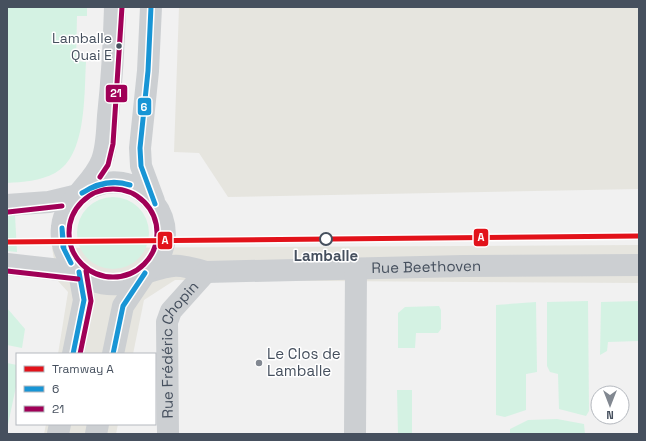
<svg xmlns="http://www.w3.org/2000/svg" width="646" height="441" viewBox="0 0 646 441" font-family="'Space Grotesk',sans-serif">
  <rect width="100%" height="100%" fill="#f1f1f1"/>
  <!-- commercial -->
  <path fill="#e6e5df" d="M 179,7 L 639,7 L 639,189 L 228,197 L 199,153 L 174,152 Z
    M 639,245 L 639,283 L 175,280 L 144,300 L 133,354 L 58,354 L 68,292 L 58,281 L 52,248 Z
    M 46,424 L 118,424 L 116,434 L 44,434 Z"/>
  <!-- green -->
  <path fill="#d4f2e3" d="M 7,7 L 87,7 L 87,16 L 77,16 L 76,61 L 86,62 C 84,94 87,156 55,173 C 40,181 23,182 7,183 Z
    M77 233a36 36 0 1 1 72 0a36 36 0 1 1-72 0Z
    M 15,215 L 17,252 L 7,251 L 7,216 Z
    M 588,301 L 589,411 L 586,416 L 559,409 L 558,374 L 550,372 L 547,366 L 547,302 Z
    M 639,301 L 639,341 L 608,342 L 607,351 L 600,355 L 601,302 Z
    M 536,302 L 537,372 L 526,374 L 526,410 L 505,417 L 496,415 L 496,305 Z
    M 439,306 L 441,310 L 441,329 L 438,333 L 416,333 L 415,348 L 398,348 L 398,313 L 405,307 Z
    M 7,308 L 25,329 L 22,348 L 7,345 Z
    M 7,363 L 17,365 L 17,382 L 7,429 Z
    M 397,390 L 412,390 L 412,434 L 398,434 Z
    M 557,419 L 584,424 L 585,434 L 510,434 L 510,429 L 528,420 Z"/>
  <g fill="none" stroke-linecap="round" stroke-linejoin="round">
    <!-- minor -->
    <g stroke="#cccfd2" stroke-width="22">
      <path d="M 7,205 L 49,202 L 78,195"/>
      <path d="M 7,264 L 79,272"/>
      <path id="s1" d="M 145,273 C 174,264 176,263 206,272 L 463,266 L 639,265"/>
      <path id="s2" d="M 168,434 L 167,322 L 171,311 L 206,272"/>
      <path d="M 355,434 L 356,269"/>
    </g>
    <!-- tertiary -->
    <path stroke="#cccfd2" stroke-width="22" d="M 151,7 L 148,71 L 140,148 L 141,166 L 154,201
      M 78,195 C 140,151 195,233 146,272 C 139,278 129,284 119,284 C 104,285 89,282 78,271 C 66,258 60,244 62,227 C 64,201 94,183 102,160 C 107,147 107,130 108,116 C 112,79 114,43 115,7
      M 73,354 L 84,300 L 79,272
      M 113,354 L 123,306 L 144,275
      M 58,434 L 60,424
      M 96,434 L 98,424"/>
    <defs>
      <path id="bus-1" d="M 151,7 L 148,71 L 140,148 L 141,166 L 155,204
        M 82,193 C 97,183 113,179 130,185
        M 82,193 C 97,184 113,180 130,185
        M 62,228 L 64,249 L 71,263
        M 62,228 L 63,247 L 71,263
        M 73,354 L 84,300 L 79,272
        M 113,354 L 123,306 L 145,273"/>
      <path id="bus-2" d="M 100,177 L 108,165 L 113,144 L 122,7
        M69 233a44 44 0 1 1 88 0a44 44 0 1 1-88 0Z
        M 8,212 L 62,206
        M 7,271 L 78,279
        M 80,354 L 91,301 L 86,271"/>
    </defs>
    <!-- bus-1 casing -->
    <use href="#bus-1" stroke="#fff" stroke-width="8"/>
    <!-- bus-2 casing -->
    <use href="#bus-2" stroke="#fff" stroke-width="8"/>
    <!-- bus-1 -->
    <use href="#bus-1" stroke="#1895d5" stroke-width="5"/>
    <!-- bus-2 -->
    <use href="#bus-2" stroke="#a00057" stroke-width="5"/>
    <defs>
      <path id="tram-1" d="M 7,242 L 639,236"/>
    </defs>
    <!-- tram-1 casing -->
    <use href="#tram-1" stroke="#fff" stroke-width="8"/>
    <!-- tram-1 -->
    <use href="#tram-1" stroke="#e2121a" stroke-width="5"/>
  </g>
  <!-- markers -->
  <circle fill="#46505e" stroke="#fff" stroke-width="1.5" cx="119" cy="46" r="3.5"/>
  <circle fill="#fff" stroke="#46505e" stroke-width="2" cx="326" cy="239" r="6"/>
  <circle fill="#828891" stroke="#fff" stroke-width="1.5" cx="259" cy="363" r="4"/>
  <g text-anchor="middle" stroke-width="3" stroke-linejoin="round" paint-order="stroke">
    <!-- bus labels -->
    <g font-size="14" fill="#46505e" stroke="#fff" text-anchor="end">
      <text x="112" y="43">Lamballe<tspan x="112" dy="17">Quai E</tspan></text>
    </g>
    <!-- stop labels -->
    <g font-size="15" font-weight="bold" fill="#46505e" stroke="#fff">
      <text x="326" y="261">Lamballe</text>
    </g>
    <!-- street labels -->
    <g font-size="15" fill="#46505e" stroke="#fff">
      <text dy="5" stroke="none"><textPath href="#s1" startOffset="283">Rue Beethoven</textPath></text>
      <text dy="5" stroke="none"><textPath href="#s2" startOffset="88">Rue Frédéric Chopin</textPath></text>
    </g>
    <!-- poi labels -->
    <g font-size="15" fill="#46505e" stroke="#fff" text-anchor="start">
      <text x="267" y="359">Le Clos de<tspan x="267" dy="17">Lamballe</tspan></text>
    </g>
  </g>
  <g stroke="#fff" stroke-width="1.5">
    <rect x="105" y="84" width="23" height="19" rx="4" fill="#a00057"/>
    <rect x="137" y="97" width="15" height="19" rx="4" fill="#1895d5"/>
    <rect x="473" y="228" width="16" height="19" rx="4" fill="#e2121a"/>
    <rect x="157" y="231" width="16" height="19" rx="4" fill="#e2121a"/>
  </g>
  <g font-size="11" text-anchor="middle" font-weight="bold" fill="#fff">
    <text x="116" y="97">21</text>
    <text x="144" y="111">6</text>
    <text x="481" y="241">A</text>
    <text x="165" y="244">A</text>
  </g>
  <!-- border -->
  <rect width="646" height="441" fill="none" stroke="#46505e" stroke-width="16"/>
  <!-- legend -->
  <rect x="16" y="353" width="140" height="72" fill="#ffffff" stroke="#b5b9bf"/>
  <rect x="24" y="366" width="20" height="6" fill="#e2121a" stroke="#b5b9bf"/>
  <text x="52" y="373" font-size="12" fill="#46505e">Tramway A</text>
  <rect x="24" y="386" width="20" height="6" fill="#1895d5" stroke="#b5b9bf"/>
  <text x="52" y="393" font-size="12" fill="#46505e">6</text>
  <rect x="24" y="406" width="20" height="6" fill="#a00057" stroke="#b5b9bf"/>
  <text x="52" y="413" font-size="12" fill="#46505e">21</text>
  <!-- north arrow -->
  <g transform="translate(610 405) rotate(180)"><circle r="19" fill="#ffffff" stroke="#b5b9bf"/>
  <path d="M0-3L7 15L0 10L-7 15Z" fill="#828891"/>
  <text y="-6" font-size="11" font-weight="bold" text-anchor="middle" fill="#46505e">N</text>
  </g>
</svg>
